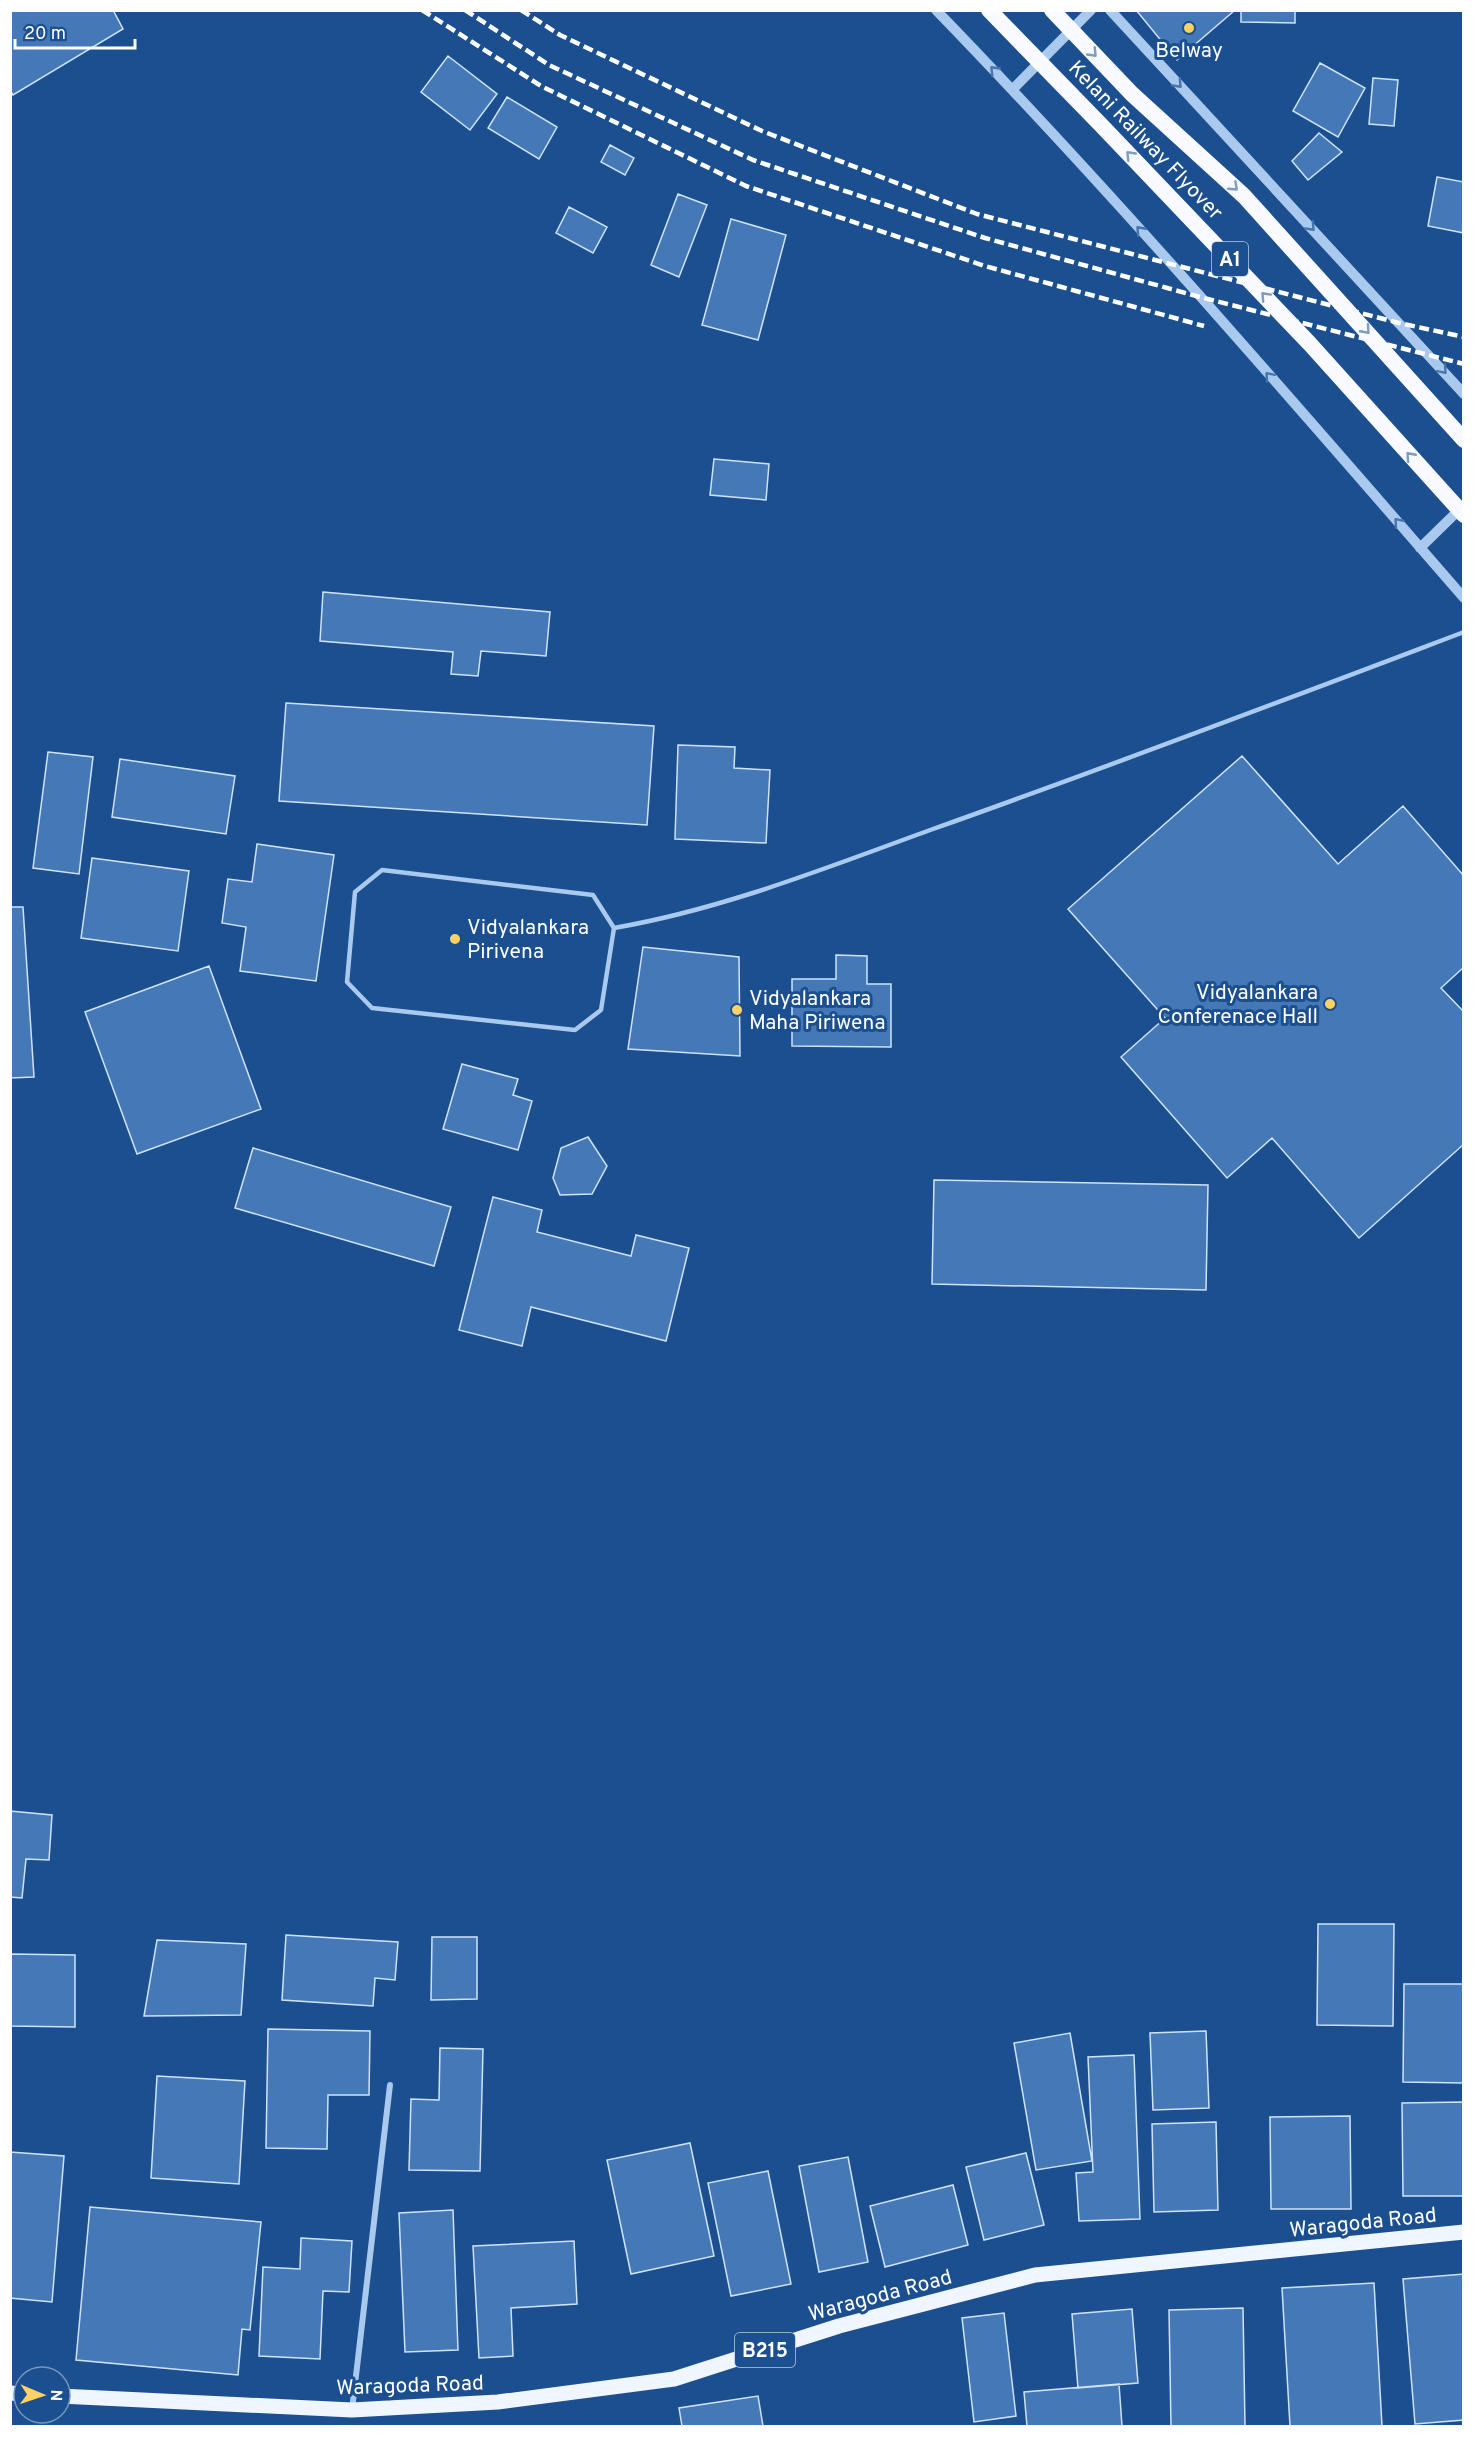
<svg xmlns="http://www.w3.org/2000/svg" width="1474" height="2437" viewBox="0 0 1474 2437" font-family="Overpass,sans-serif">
  <rect width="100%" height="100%" fill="#1b4f8f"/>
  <!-- building -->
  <path fill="#4478b7" stroke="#cfe3fa" stroke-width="1.5" d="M 10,10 L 113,10 L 123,29 L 13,95 L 10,90 Z
    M 1136,10 L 1235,10 L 1177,60 Z
    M 1241,10 L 1295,10 L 1295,23 L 1241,22 Z
    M 448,56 L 497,94 L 470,130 L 421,92 Z
    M 1320,63 L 1365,88 L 1338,137 L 1293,111 Z
    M 1373,78 L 1398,80 L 1394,126 L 1369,124 Z
    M 507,97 L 557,127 L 539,159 L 488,128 Z
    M 1319,133 L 1342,152 L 1308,180 L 1292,161 Z
    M 610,145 L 634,158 L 625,175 L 601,162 Z
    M 1437,177 L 1464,182 L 1464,233 L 1428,226 Z
    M 678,194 L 707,205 L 679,277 L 651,265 Z
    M 569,207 L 607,227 L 593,253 L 556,233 Z
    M 731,219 L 786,235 L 758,340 L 702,325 Z
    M 714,459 L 769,464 L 766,500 L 710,495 Z
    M 323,592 L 550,612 L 546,656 L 481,651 L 478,676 L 451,674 L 453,652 L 320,641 Z
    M 286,703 L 654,726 L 647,825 L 279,801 Z
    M 678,745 L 735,747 L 734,768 L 770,770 L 766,843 L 675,839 Z
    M 48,752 L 93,757 L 79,874 L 33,868 Z
    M 1242,756 L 1338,864 L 1403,806 L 1464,876 L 1464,967 L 1441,988 L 1464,1012 L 1464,1144 L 1359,1238 L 1272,1138 L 1227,1178 L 1121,1057 L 1165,1018 L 1068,909 Z
    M 120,759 L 235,776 L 226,834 L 112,817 Z
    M 257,844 L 334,855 L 316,981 L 240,971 L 246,927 L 222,923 L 228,879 L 252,882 Z
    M 92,858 L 189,871 L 178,951 L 81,938 Z
    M 10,907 L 23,907 L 34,1077 L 10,1078 Z
    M 643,947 L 739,957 L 740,1056 L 628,1049 Z
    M 836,955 L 867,956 L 867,984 L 891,984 L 891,1047 L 792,1046 L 792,979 L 836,979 Z
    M 209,966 L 261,1109 L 137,1154 L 85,1012 Z
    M 462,1064 L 518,1079 L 513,1095 L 532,1101 L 518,1150 L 443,1129 Z
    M 588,1137 L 607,1166 L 592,1194 L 560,1195 L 553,1178 L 561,1148 Z
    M 253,1148 L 451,1207 L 434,1266 L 235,1208 Z
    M 934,1180 L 1208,1185 L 1206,1290 L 932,1284 Z
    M 493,1197 L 542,1210 L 537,1232 L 631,1256 L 636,1235 L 689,1248 L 666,1341 L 531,1307 L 522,1346 L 459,1330 Z
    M 10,1811 L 52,1815 L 49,1860 L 26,1859 L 22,1898 L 10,1897 Z
    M 1318,1924 L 1394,1924 L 1393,2026 L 1317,2025 Z
    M 286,1935 L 398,1942 L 395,1980 L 375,1978 L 373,2006 L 282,2000 Z
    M 432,1937 L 477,1937 L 477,1999 L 431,2000 Z
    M 157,1940 L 246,1944 L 241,2015 L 144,2016 Z
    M 10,1954 L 75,1955 L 75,2027 L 10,2026 Z
    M 1404,1984 L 1464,1984 L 1464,2083 L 1403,2082 Z
    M 268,2029 L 370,2031 L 369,2095 L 328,2095 L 327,2149 L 266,2148 Z
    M 1206,2031 L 1209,2108 L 1153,2110 L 1150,2033 Z
    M 1070,2033 L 1092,2161 L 1036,2170 L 1014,2043 Z
    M 440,2048 L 483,2049 L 480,2171 L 409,2170 L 411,2099 L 439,2100 Z
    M 1134,2055 L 1140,2219 L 1079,2221 L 1076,2173 L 1093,2172 L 1088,2057 Z
    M 157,2076 L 245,2081 L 239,2184 L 151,2178 Z
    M 1464,2102 L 1464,2196 L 1403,2196 L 1402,2103 Z
    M 1350,2116 L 1351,2209 L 1271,2209 L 1270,2117 Z
    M 1216,2122 L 1218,2210 L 1154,2212 L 1152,2124 Z
    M 690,2143 L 714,2256 L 631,2274 L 607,2160 Z
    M 10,2152 L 64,2156 L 52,2302 L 10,2298 Z
    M 1026,2153 L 1044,2225 L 984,2240 L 966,2167 Z
    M 848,2157 L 868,2262 L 819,2272 L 799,2166 Z
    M 768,2171 L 791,2284 L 731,2296 L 708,2183 Z
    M 953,2185 L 968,2245 L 885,2267 L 870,2206 Z
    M 90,2207 L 261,2222 L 250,2330 L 242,2329 L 238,2375 L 76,2360 Z
    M 453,2210 L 458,2350 L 405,2352 L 399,2213 Z
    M 301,2238 L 352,2241 L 349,2292 L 323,2291 L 320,2359 L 259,2356 L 263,2267 L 300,2269 Z
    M 574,2241 L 577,2304 L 511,2308 L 513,2356 L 479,2358 L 473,2246 Z
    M 1464,2274 L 1464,2420 L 1415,2424 L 1403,2279 Z
    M 1374,2283 L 1382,2426 L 1290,2426 L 1282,2288 Z
    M 1243,2308 L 1245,2426 L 1171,2426 L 1169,2310 Z
    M 1132,2309 L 1138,2383 L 1078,2388 L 1072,2314 Z
    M 1004,2313 L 1016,2416 L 974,2422 L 962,2318 Z
    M 1119,2384 L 1122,2426 L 1027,2426 L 1024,2392 Z
    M 758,2396 L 763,2426 L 682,2426 L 679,2408 Z"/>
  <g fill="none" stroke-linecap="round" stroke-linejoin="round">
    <!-- service -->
    <path stroke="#a9c9ee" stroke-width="4.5" d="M 382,870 L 593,895 L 614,928 L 601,1010 L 575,1030 L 372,1008 L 347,982 L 355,892 Z
      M 614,928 C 724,909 828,867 933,829 C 1111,766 1287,699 1464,632"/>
    <!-- minor -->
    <path stroke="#a9c9ee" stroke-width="6" d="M 352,2410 L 390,2085"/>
    <!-- tertiary -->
    <path stroke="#a9c9ee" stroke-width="10" d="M 936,10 C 1119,199 1291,399 1464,598
      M 1110,10 L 1464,394
      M 1013,89 L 1091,10
      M 1420,548 L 1463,506"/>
    <!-- primary -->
    <path stroke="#f0f6ff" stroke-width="15" d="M 10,2393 L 24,2394
      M 60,2396 L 352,2410 L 498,2402 L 674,2379 L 839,2326 L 1035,2275 L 1464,2232"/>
    <!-- rail -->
    <path stroke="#fff" stroke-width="4.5" stroke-dasharray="10 4.5" stroke-linecap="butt" d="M 422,10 L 541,86 L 746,186 L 985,266 L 1204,326
      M 465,10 L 549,65 L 753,160 L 985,238 L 1200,297 L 1464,364
      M 521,10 L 560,35 L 762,131 L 977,214 L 1399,323 L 1464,337"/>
    <!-- trunk-bridge -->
    <path stroke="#f8faff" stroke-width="16" d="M 989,10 L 1102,126 L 1310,344 L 1464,515
      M 1052,10 L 1132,94 L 1244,196 L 1464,440"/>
  </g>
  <!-- one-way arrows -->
  <defs><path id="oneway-chevron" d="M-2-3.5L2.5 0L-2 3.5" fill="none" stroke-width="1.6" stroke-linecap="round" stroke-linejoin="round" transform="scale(1.5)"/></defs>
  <g stroke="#7e9cc1">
    <use href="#oneway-chevron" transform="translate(1093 53) rotate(46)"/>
    <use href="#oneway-chevron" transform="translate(1130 155) rotate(-134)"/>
    <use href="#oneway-chevron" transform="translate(1234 187) rotate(43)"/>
    <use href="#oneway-chevron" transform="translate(1265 296) rotate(-133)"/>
    <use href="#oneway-chevron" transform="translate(1366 330) rotate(48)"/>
    <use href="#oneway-chevron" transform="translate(1410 456) rotate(-132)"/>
  </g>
  <g stroke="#4674ac">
    <use href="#oneway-chevron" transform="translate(994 70) rotate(-134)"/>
    <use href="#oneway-chevron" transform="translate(1178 84) rotate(47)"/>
    <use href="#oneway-chevron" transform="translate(1311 227) rotate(47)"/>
    <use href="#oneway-chevron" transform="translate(1140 230) rotate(-132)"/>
    <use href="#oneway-chevron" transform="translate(1443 370) rotate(49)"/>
    <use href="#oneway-chevron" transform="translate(1269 376) rotate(-131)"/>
    <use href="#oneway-chevron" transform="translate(1398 522) rotate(-131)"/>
  </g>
  <!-- markers -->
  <g fill="#ffd166" stroke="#1b4f8f" stroke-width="2">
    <circle cx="1189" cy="28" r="6"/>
    <circle cx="455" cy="939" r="6"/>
    <circle cx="1330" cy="1004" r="6"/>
    <circle cx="737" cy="1010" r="6"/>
  </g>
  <g text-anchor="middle" stroke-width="6" stroke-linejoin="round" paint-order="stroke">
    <!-- shield labels -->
    <g fill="#1b4f8f" stroke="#bbcadd" stroke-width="1.5">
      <rect x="1212" y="242" width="36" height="34" rx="4.5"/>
      <rect x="735" y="2333" width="60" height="34" rx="4.5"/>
    </g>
    <g font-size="20" font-weight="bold" fill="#fff">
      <text x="1230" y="266">A1</text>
      <text x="765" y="2357">B215</text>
    </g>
    <!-- poi labels -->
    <g font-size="21" fill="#fff" stroke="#1b4f8f" text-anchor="start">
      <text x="1189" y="57" text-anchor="middle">Belway</text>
      <text x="467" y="934">Vidyalankara<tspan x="467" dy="24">Pirivena</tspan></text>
      <text x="1318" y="999" text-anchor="end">Vidyalankara<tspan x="1318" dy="24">Conferenace Hall</tspan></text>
      <text x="749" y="1005">Vidyalankara<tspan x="749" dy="24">Maha Piriwena</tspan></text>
    </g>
    <!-- street labels -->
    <g font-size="21" fill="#fff" stroke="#1b4f8f">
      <text transform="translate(1146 140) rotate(46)" y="7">Kelani Railway Flyover</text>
      <text transform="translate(1363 2222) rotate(-6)" y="7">Waragoda Road</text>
      <text transform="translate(880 2295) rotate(-15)" y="7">Waragoda Road</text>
      <text transform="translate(410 2385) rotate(-2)" y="7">Waragoda Road</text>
    </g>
  </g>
  <!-- border -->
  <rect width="1474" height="2437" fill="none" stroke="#ffffff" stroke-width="24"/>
  <!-- north arrow -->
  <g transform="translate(42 2395) rotate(92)"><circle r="28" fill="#1b4f8f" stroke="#7695bc" stroke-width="1.5"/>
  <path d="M0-4.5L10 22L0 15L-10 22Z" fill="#ffd166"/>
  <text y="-9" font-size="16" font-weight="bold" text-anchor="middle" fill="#ffffff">N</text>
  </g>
  <!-- scale -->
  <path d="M15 39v9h120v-9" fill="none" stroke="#ffffff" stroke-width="3"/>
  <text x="24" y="39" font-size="18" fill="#ffffff" stroke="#1b4f8f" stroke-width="4.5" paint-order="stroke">20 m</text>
</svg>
